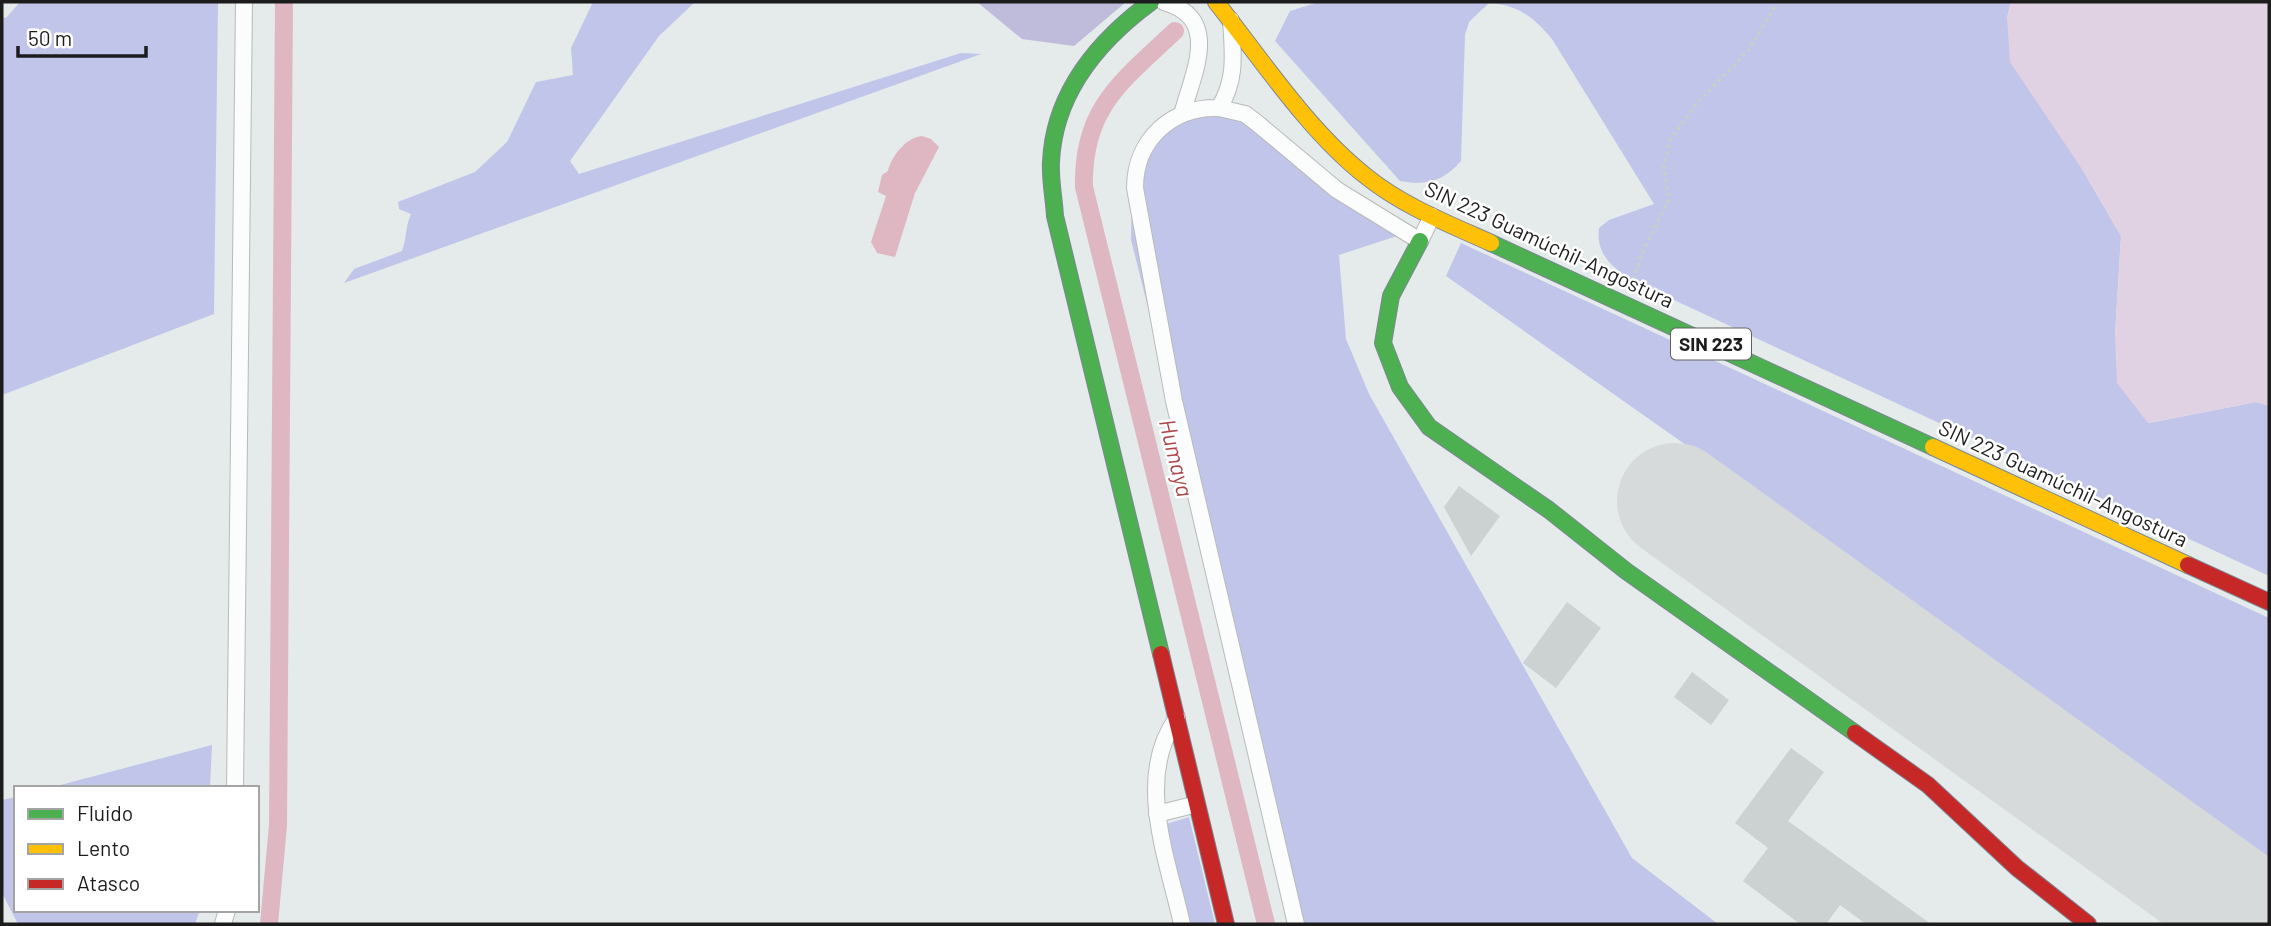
<svg xmlns="http://www.w3.org/2000/svg" width="2271" height="926" viewBox="0 0 2271 926" font-family="Barlow,sans-serif">
  <rect width="100%" height="100%" fill="#e5eaeb"/>
  <!-- grass -->
  <path fill="#c2c5ea" d="M 20,2 L 218,2 L 214,314 L 2,395 L 2,17 L 6,18 Z
    M 593,2 L 695,2 L 659,36 L 570,161 L 579,174 L 961,53 L 981,54 L 344,283 L 354,269 L 402,251 C 407,238 405,227 411,214 L 399,209 L 398,202 L 475,172 L 507,142 L 536,82 L 573,75 L 571,48 Z
    M 1319,2 L 2011,2 L 2007,18 L 2082,169 L 2121,236 L 2115,335 L 2149,423 L 2256,402 L 2269,406 L 2269,576 L 1631,280 C 1611,266 1596,254 1599,228 L 1609,220 L 1654,204 L 1552,39 C 1533,17 1519,5 1489,3 L 1469,22 L 1465,35 L 1461,161 C 1444,181 1426,186 1400,181 L 1275,41 L 1290,11 Z
    M 1182,106 L 1243,110 L 1403,234 L 1339,255 L 1346,339 L 1369,394 L 1632,858 L 1718,924 L 1298,924 L 1247,699 L 1131,240 L 1132,171 Z
    M 1461,243 L 2269,618 L 2269,903 L 1686,485 L 1703,457 L 1446,276 Z
    M 212,745 L 210,788 L 49,788 Z
    M 16,797 L 16,910 L 200,910 L 195,924 L 18,924 L 2,893 L 2,800 Z
    M 1189,817 L 1215,924 L 1178,924 L 1166,824 Z"/>
  <!-- forest -->
  <path fill="#bfbbdb" d="M 977,2 L 1126,2 L 1074,46 L 1022,39 Z"/>
  <!-- wetland -->
  <path fill="#e0d2e3" d="M 2011,2 L 2269,2 L 2269,406 L 2256,402 L 2148,423 L 2117,383 L 2115,335 L 2121,236 L 2082,169 L 2010,62 L 2007,17 Z"/>
  <!-- water -->
  <path fill="#dfb7c3" d="M 922,136 L 931,139 L 939,147 L 915,193 L 895,257 L 877,253 L 871,242 L 886,196 L 878,192 L 882,175 L 888,171 C 891,157 906,137 922,136 Z"/>
  <g fill="none" stroke-linecap="round" stroke-linejoin="round">
    <!-- canal -->
    <path stroke="#dfb7c3" stroke-width="18" d="M 1175,31 C 1122,81 1082,108 1084,187 L 1266,924
      M 269,924 L 278,825 L 284,2"/>
    <!-- runway -->
    <path stroke="#d6dada" stroke-width="116" d="M 1675,501 L 2263,924"/>
  </g>
  <!-- building -->
  <path fill="#ccd1d1" d="M 1459,486 L 1500,516 L 1471,556 L 1444,507 Z
    M 1567,602 L 1601,628 L 1556,688 L 1523,663 Z
    M 1692,672 L 1729,700 L 1711,725 L 1674,697 Z
    M 1791,748 L 1824,772 L 1788,821 L 1931,924 L 1866,924 L 1840,905 L 1826,924 L 1800,924 L 1743,881 L 1768,848 L 1735,823 Z"/>
  <g fill="none" stroke-linecap="round" stroke-linejoin="round">
    <defs>
      <path id="street" d="M 1164,2 C 1221,18 1194,71 1183,111
        M 1231,20 C 1233,53 1237,79 1219,108 C 1172,106 1135,140 1135,188 L 1174,401 L 1296,924
        M 1219,108 L 1245,114 L 1257,123 L 1337,190 L 1420,241 L 1432,216
        M 1177,718 C 1134,777 1168,860 1182,924
        M 235,788 L 244,2
        M 1157,814 L 1197,804
        M 223,924 L 227,910"/>
      <path id="fast" d="M 1151,2 C 1098,41 1054,94 1051,162 C 1050,180 1054,198 1055,216 L 1161,654
        M 1420,241 L 1391,296 L 1383,343 L 1400,387 L 1429,427 L 1549,510 L 1626,571 L 1855,733
        M 1491,243 L 1933,447"/>
      <path id="slow" d="M 1216,2 C 1262,60 1309,132 1367,177 C 1403,206 1449,224 1491,243
        M 1933,447 L 2188,565"/>
      <path id="jam" d="M 2188,565 L 2269,602
        M 1161,654 L 1226,924
        M 1855,733 L 1928,785 L 2017,868 L 2088,924"/>
    </defs>
    <!-- street casing -->
    <use href="#street" stroke="#b8babb" stroke-width="18"/>
    <!-- fast casing -->
    <use href="#fast" stroke="#7d8895" stroke-width="18"/>
    <!-- slow casing -->
    <use href="#slow" stroke="#7d8895" stroke-width="18"/>
    <!-- jam casing -->
    <use href="#jam" stroke="#7d8895" stroke-width="18"/>
    <!-- path -->
    <path stroke="#c1d2cb" stroke-width="3.5" stroke-dasharray="3.5 3.5" stroke-linecap="butt" d="M 1631,286 L 1640,258 L 1669,199 L 1664,169 L 1670,140 L 1698,102 L 1749,50 L 1778,2"/>
    <!-- street -->
    <use href="#street" stroke="#fbfcfc" stroke-width="16"/>
    <!-- fast -->
    <use href="#fast" stroke="#4caf50" stroke-width="16"/>
    <!-- slow -->
    <use href="#slow" stroke="#ffc107" stroke-width="16"/>
    <!-- jam -->
    <use href="#jam" stroke="#c62828" stroke-width="16"/>
  </g>
  <g text-anchor="middle" stroke-width="5" stroke-linejoin="round" paint-order="stroke">
    <!-- shield labels -->
    <rect fill="#fff" stroke="#606060" stroke-width="2" x="1671" y="328.5" width="80" height="31" rx="5"/>
    <g font-size="19" font-weight="bold" fill="#1c1c1c">
      <text x="1711" y="351">SIN 223</text>
    </g>
    <!-- street labels -->
    <g font-size="21" fill="#1c1c1c" stroke="#fff">
      <text transform="translate(1549 245) rotate(25)" y="7">SIN 223 Guamúchil-Angostura</text>
      <text transform="translate(2063 484) rotate(25)" y="7">SIN 223 Guamúchil-Angostura</text>
    </g>
    <!-- water labels -->
    <g font-size="23" font-style="italic" fill="#ad4749" stroke="#fff">
      <text transform="translate(1176 458) rotate(76)" y="8">Humaya</text>
    </g>
  </g>
  <!-- border -->
  <rect width="2271" height="926" fill="none" stroke="#1c1c1c" stroke-width="7"/>
  <!-- legend -->
  <rect x="14" y="786" width="245" height="126" fill="#ffffff" stroke="#a4a4a4" stroke-width="2"/>
  <rect x="28" y="809" width="35" height="10" fill="#4caf50" stroke="#a4a4a4" stroke-width="2"/>
  <text x="77" y="821" font-size="21" fill="#1c1c1c">Fluido</text>
  <rect x="28" y="844" width="35" height="10" fill="#ffc107" stroke="#a4a4a4" stroke-width="2"/>
  <text x="77" y="856" font-size="21" fill="#1c1c1c">Lento</text>
  <rect x="28" y="879" width="35" height="10" fill="#c62828" stroke="#a4a4a4" stroke-width="2"/>
  <text x="77" y="891" font-size="21" fill="#1c1c1c">Atasco</text>
  <!-- scale -->
  <path d="M18 46v10h128v-10" fill="none" stroke="#1c1c1c" stroke-width="3.5"/>
  <text x="28" y="46" font-size="21" fill="#1c1c1c" stroke="#ffffff" stroke-width="5" paint-order="stroke">50 m</text>
</svg>
